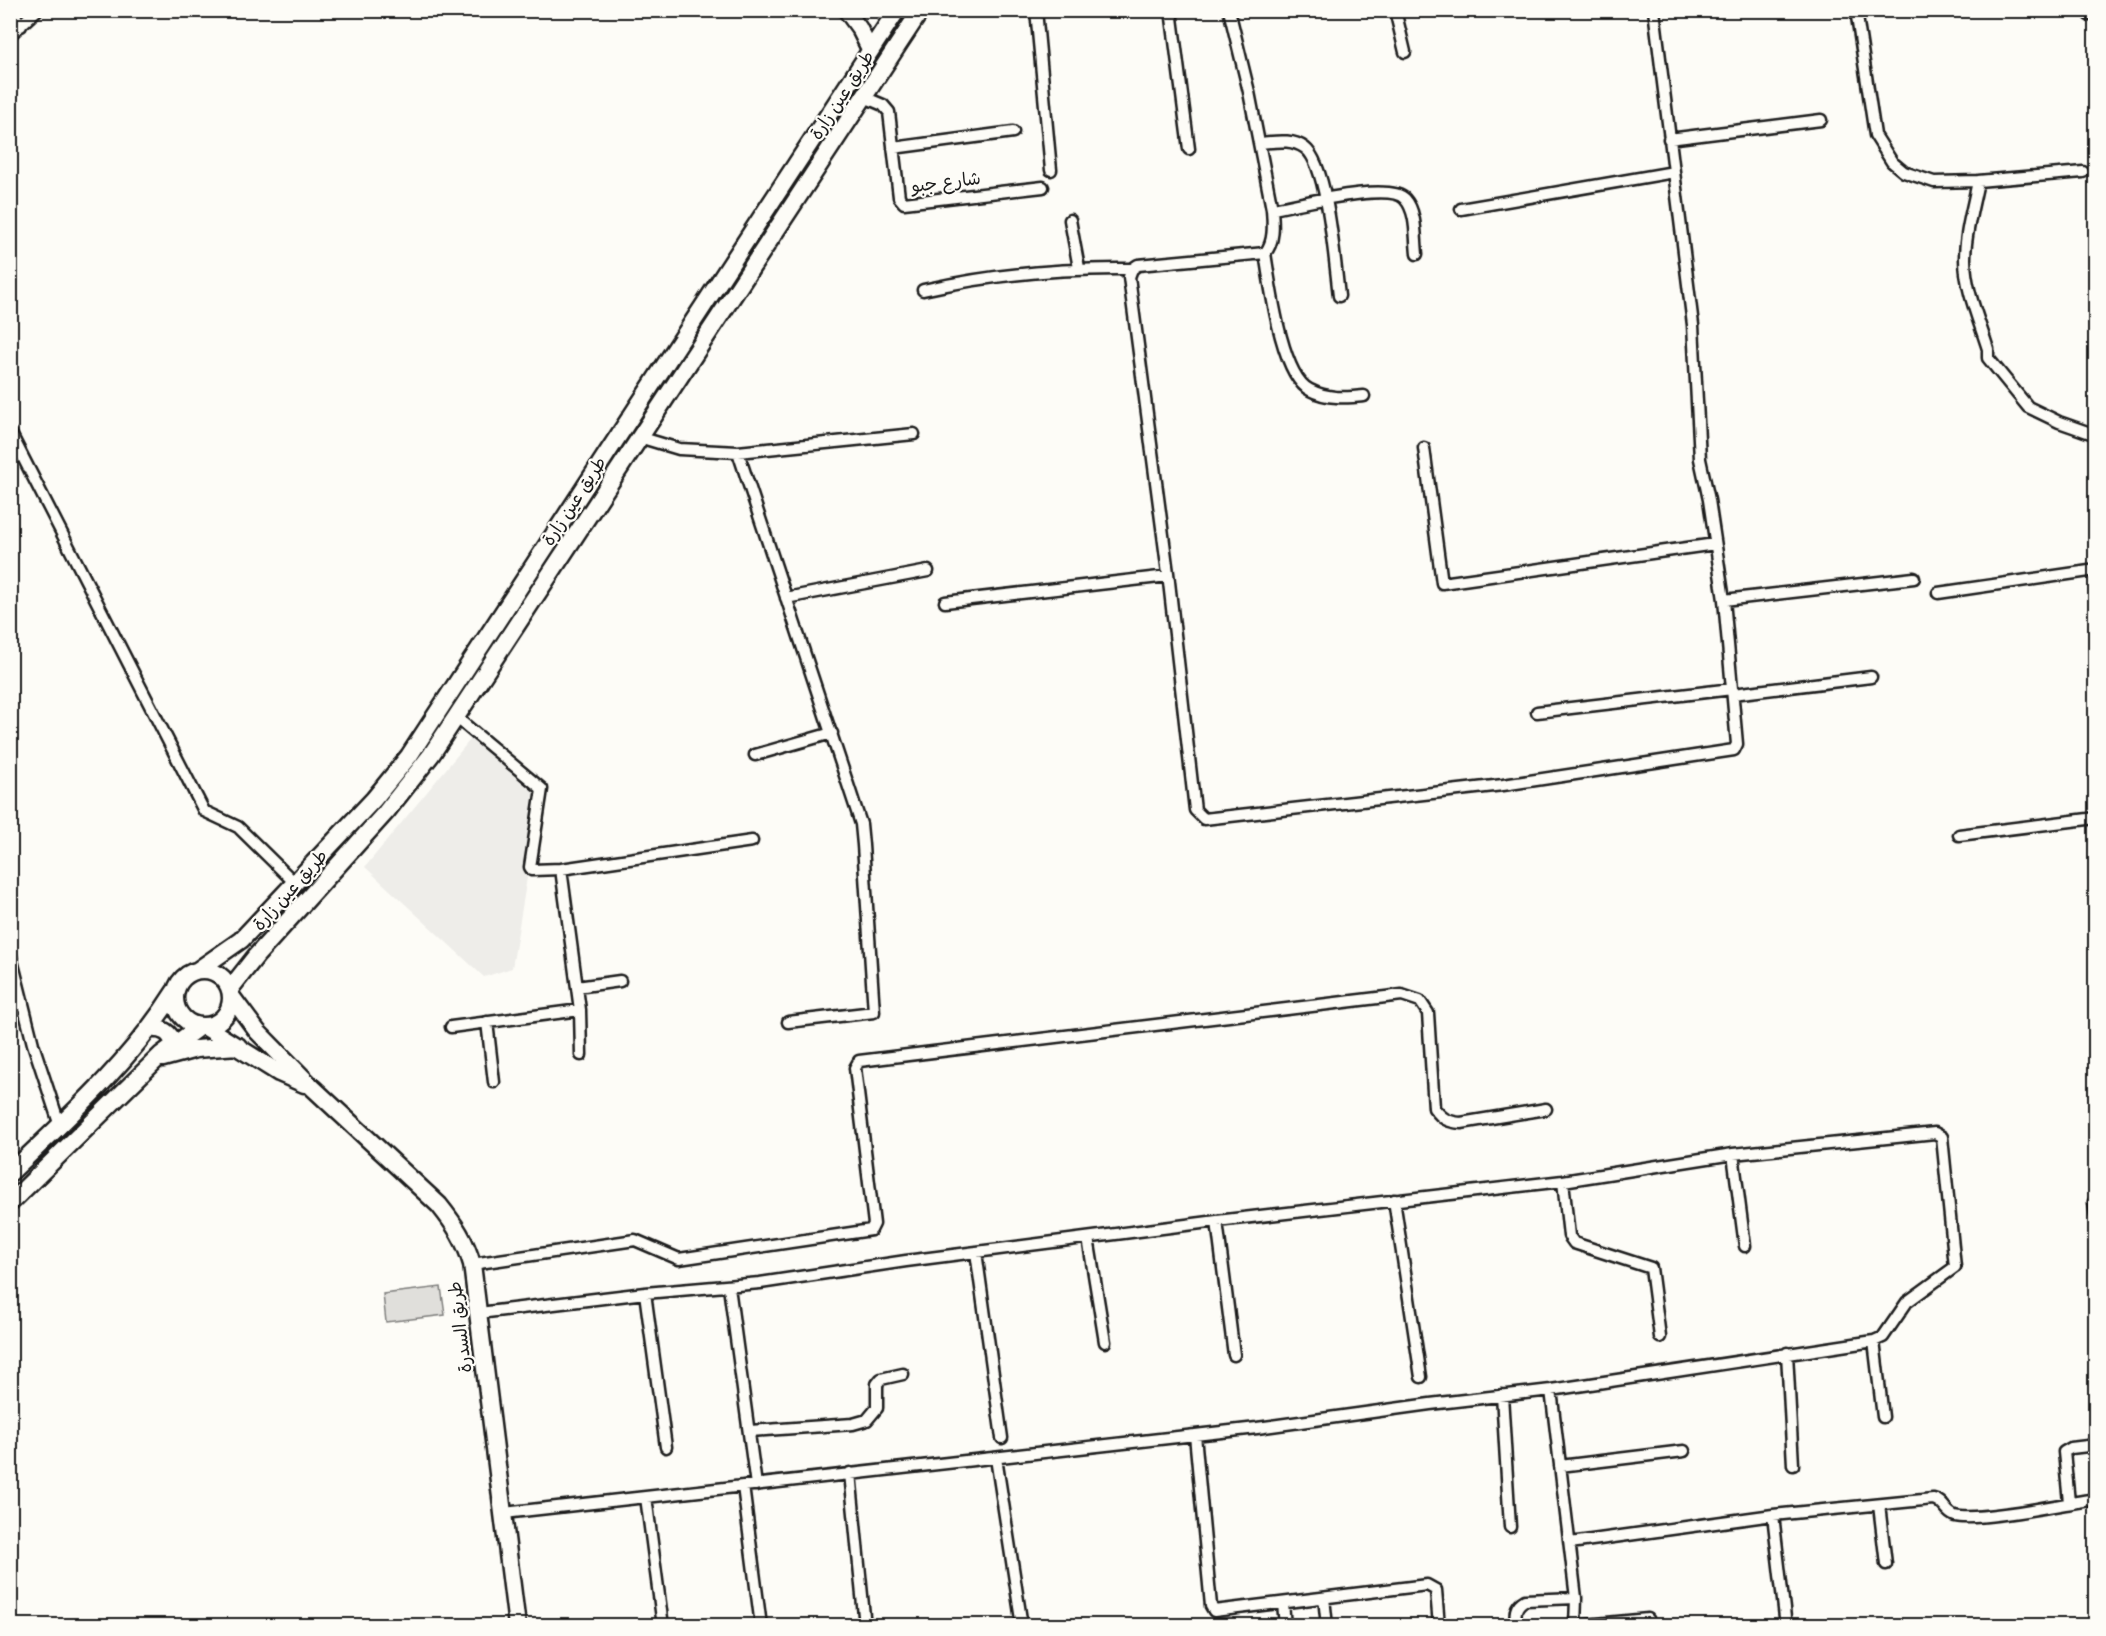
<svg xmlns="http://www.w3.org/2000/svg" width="2106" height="1636" viewBox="0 0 2106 1636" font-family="'Balsamiq Sans','Playpen Sans Arabic',sans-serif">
  <rect width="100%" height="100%" fill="#fdfcf7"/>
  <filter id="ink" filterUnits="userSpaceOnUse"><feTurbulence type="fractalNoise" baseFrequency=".0167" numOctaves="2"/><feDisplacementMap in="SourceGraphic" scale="12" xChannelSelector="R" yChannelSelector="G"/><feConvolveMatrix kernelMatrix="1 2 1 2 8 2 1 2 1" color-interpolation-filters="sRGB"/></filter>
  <g filter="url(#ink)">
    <!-- built -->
    <path fill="#eeede9" d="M 474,735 L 541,793 L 512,968 L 484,977 L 365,867 Z"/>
    <!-- green -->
    <path fill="#e0dfdb" stroke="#7e7e7c" stroke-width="1.5" d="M 441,1287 L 445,1315 L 386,1322 L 383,1294 Z"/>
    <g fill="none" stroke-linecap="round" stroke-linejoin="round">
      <defs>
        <path id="street" d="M 12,10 L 21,26
          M 1036,10 L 1051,170
          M 1171,10 L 1189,149
          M 1229,10 L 1249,92 L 1272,209 C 1273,223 1275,242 1265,253 C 1270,283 1281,376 1310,390 C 1327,399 1346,398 1364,396
          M 1395,10 L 1405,52
          M 1856,10 L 1875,135 L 1892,162 L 1904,172 L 1934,182 L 1978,181 L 2083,172
          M 2089,15 L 2096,14
          M 10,35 L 37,10
          M 864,97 L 883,105 L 889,112 L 899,197 L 904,203 L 1043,187
          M 1669,139 L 1821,120
          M 1259,143 C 1275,142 1291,138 1305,148 C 1328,165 1335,265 1339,296
          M 893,148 L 1013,132
          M 1978,181 C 1973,207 1965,233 1965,259 C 1965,289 1979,320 1988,349 L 1988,358 L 2028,407 L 2059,422 L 2096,435
          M 1272,209 C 1297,205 1390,181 1405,199 C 1417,212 1415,237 1417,254
          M 1461,209 L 1674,172
          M 1070,220 L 1079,268
          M 1132,269 L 1129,277 L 1168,573 L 1195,810 L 1204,819 L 1503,785 L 1734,750 L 1737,744 L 1724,600 L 1709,500 L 1700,459 L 1693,325 L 1654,10
          M 923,290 C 993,274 1060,268 1132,269 L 1138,265 L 1265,253
          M 10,432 L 204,811 L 238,827 L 296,884
          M 639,437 L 679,449 L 738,452 L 914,434
          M 1424,448 L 1442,583 L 1715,544
          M 738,452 L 861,824 L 863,845 L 874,1012 L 788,1022
          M 1938,593 L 2096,570
          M 786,598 L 928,571
          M 1724,600 L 1914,578
          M 945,602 L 1168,576
          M 1733,694 L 1871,677
          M 1537,712 L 1732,689
          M 457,718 L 542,789 L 530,867 L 532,870 L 561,869 L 752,841
          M 755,755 L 832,733
          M 1959,835 L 2096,818
          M 561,869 L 580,1010 L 581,1055
          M 10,952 L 33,1044 L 60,1126
          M 577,987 L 620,981
          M 487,1022 L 494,1082
          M 451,1027 L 580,1010
          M 1733,1154 L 1745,1246
          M 1563,1181 L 1569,1236 L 1574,1243 L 1651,1268 L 1660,1337
          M 1394,1200 L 1421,1377
          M 2094,1202 L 2096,1216
          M 1217,1221 L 1234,1355
          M 1088,1238 L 1105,1342
          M 976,1252 L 1002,1438
          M 472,1264 L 635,1240 L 679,1259 L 871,1230 L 874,1224 L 855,1068 L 859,1061 L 1402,995 L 1420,1001 L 1428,1013 L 1434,1108 C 1442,1119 1448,1122 1461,1123 L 1546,1109
          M 729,1287 L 756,1485
          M 645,1293 L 666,1447
          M 479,1313 L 645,1293 L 760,1283 L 906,1261 L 1217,1221 L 1563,1181 L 1733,1154 L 1935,1133 L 1942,1137 L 1955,1267 L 1907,1302 L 1883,1337 L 1874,1341 L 1551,1390 L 1430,1404 L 1257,1428 L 504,1513
          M 1874,1341 L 1883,1417
          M 1787,1353 L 1793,1465
          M 1551,1390 L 1576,1598 L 1575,1626 L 1648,1619
          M 1502,1395 L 1510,1527
          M 750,1431 L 853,1424 L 867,1420 L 877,1408 L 877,1384 L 881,1379 L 903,1374
          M 1195,1435 L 1211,1606 L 1214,1611 L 1427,1585 L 1436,1590 L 1439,1626
          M 996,1458 L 1022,1626
          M 1560,1466 L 1684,1451
          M 850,1473 L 865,1626
          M 743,1486 L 761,1626
          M 646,1497 L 663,1626
          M 2069,1502 L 2064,1452 L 2071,1448 L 2096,1445
          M 1879,1505 L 1886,1564
          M 1773,1515 L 1786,1626
          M 1570,1543 L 1773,1515 L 1933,1499 C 1944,1501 1945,1513 1955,1516 C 1978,1522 2067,1503 2096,1499
          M 1324,1598 L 1327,1626
          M 1283,1603 L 1285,1626
          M 1516,1626 C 1515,1614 1514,1606 1525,1600 L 1576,1598"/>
        <path id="secondary" d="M 846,10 L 859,28 L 870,50"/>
        <path id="primary" d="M175 998a28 28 0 1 1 56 0a28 28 0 1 1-56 0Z
          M 198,970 L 241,940 L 374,799 L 409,756 L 897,10
          M 230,989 L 256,956 L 386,812 L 431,755 L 921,10
          M 231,996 L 257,1031 L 313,1088 L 439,1205 C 455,1225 465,1240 472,1264 L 517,1626
          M 204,1026 L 279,1073 L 304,1084
          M 150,1029 C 162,1028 171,1032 174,1045
          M 163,1058 L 196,1049 L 238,1046
          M 10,1173 C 70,1116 131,1061 175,991
          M 10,1203 L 161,1055 L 200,1026"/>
      </defs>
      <!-- street casing -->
      <use href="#street" stroke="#1c1c1c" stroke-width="15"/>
      <!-- secondary casing -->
      <use href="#secondary" stroke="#1c1c1c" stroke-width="20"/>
      <!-- primary casing -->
      <use href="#primary" stroke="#1c1c1c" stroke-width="21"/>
      <!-- street -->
      <use href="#street" stroke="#fdfcf7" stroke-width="10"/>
      <!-- secondary -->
      <use href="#secondary" stroke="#fdfcf7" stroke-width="15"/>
      <!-- primary -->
      <use href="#primary" stroke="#fdfcf7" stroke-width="16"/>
    </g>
  </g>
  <g text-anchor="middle" stroke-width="4.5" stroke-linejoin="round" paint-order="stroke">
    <!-- street labels -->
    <g font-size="18" fill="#1c1c1c" stroke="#fdfcf7">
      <text transform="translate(842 95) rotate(-57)" y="6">طريق عين زارة</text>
      <text transform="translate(946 182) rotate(-7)" y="6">شارع جبو</text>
      <text transform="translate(574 501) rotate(-57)" y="6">طريق عين زارة</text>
      <text transform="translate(290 890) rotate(-48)" y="6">طريق عين زارة</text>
      <text transform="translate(460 1327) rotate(-97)" y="6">طريق السدرة</text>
    </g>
  </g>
  <!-- margin -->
  <rect width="2106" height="1636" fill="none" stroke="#fdfcf7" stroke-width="36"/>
  <rect x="18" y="18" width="2070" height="1600" fill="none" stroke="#1c1c1c" stroke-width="2" filter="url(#ink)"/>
</svg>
